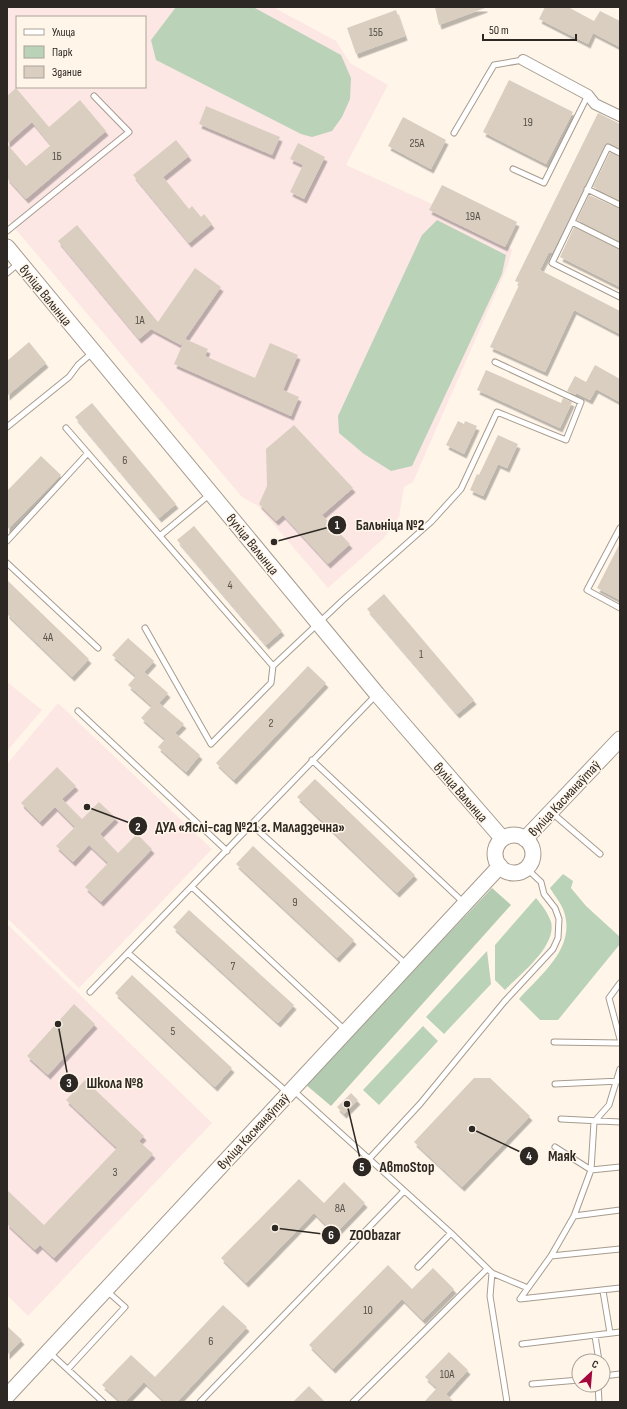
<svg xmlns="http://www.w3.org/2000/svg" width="627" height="1409" viewBox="0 0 627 1409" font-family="'Sofia Sans Condensed',sans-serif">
  <defs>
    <filter id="shadow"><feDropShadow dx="2.5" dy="4.5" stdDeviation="0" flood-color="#0004"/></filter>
  </defs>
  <rect width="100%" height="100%" fill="#fff5e9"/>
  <!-- education -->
  <path fill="#fce7e5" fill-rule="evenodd" d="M 7,7 L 273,7 L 336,41 L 350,63 L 388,85 L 346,165 L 432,204 L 429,210 L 505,247 L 506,244 L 512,250 L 508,265 L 413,482 L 404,487 L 399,517 L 383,539 L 328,588 L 258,506 L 242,497 L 7,219 ZM 17,17 L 145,17 L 145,87 L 17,87 Z
    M 7,682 L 42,710 L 7,751 Z
    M 58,703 L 212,849 L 79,988 L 7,918 L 7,764 Z
    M 7,924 L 212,1123 L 28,1316 L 7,1295 Z"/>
  <!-- green -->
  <path fill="#b9d2b8" d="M 176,7 L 253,7 L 341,55 L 351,78 L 350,99 L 342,117 L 332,131 L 312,137 L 301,134 L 156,60 L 151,40 Z
    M 437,220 L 506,255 L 502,274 L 412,466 L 391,471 L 364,454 L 339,433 L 338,416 L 422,235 Z
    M 563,874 L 573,881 L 571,888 L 586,906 L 620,937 L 620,944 L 558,1020 L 540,1020 L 519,999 C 541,974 578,947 563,909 C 560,902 554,895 550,888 Z
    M 536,898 C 542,905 548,913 551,922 C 557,946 520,974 505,990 L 495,980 L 495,945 Z
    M 487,951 L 491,984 L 444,1034 L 426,1017 Z
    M 423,1026 L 438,1041 L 379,1105 L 363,1090 Z"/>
  <!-- forest -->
  <path fill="#b2cbb1" d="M 492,888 L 511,905 L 331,1106 L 305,1084 Z"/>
  <!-- building -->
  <path fill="#dacec0" filter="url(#shadow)" d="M 435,7 L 485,7 L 485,8 L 439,25 Z
    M 545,7 L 568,7 L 594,21 L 600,11 L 620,21 L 620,47 L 593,33 L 588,44 L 539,19 Z
    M 396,10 L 405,36 L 356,54 L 347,28 Z
    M 509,80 L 573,112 L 546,164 L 483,132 Z
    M 16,88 L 49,127 L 80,100 L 106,131 L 26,199 L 7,178 L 7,144 L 26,166 L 51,145 L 32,122 L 7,144 L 7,96 Z
    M 206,106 L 280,137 L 272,155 L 199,124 Z
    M 598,113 L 620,124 L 620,149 L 609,143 L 605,145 L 552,253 L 549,252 L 540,270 L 620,311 L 620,334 L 574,310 L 545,372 L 490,347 L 520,283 L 515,281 Z
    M 403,117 L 446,140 L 431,169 L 388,146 Z
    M 176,140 L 189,156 L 163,177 L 189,209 L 192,206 L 201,217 L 204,214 L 212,224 L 189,243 L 133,175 Z
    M 298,143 L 325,157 L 304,199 L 290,192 L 303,165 L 290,159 Z
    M 610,152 L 620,157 L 620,201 L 593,187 Z
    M 442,185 L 517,222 L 505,247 L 429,210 Z
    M 589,195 L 620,209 L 620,242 L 577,220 Z
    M 77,225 L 158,322 L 195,268 L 221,287 L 185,339 L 208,349 L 205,356 L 255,378 L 270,343 L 298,355 L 283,390 L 299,397 L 291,416 L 174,364 L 184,341 L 181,345 L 151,329 L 139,339 L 58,241 Z
    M 574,227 L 620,250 L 620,287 L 560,257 Z
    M 29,342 L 46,363 L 7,396 L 7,361 Z
    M 595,365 L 620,379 L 620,402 L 596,389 L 590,400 L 576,393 L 575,395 L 567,391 L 575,376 L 586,382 Z
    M 486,370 L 561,403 L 563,398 L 572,402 L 560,428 L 477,390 Z
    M 92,403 L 176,504 L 159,518 L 75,417 Z
    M 458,421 L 464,424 L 465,421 L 477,426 L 464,454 L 446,445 Z
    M 294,425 L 353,488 L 322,515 L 350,544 L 328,564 L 283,515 L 276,521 L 259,504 L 267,486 L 266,449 Z
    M 498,435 L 518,444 L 507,468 L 498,464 L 483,496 L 470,490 L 477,474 L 479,475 Z
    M 41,456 L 61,475 L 7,530 L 7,491 Z
    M 194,526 L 282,631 L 266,645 L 177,540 Z
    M 620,543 L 620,600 L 597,588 Z
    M 7,580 L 89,659 L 72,677 L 7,614 Z
    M 384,594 L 474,700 L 457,714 L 367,609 Z
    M 128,638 L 154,661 L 144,672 L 168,693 L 159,703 L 184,724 L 175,733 L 200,755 L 186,772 L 158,747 L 165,739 L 141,718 L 152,706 L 128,685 L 136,676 L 112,655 Z
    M 308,666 L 326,683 L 234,780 L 216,763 Z
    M 57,767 L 76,786 L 62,799 L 82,819 L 99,802 L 116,818 L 100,834 L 118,853 L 137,834 L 152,849 L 101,902 L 85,887 L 108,863 L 89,845 L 73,862 L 56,846 L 75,827 L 55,807 L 40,822 L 21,803 Z
    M 315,779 L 415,875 L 397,893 L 297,797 Z
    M 253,846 L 354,940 L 337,958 L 236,864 Z
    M 189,910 L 294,1005 L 278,1023 L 173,927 Z
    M 132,975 L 232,1068 L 215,1087 L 115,993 Z
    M 74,1004 L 95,1024 L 48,1075 L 27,1056 Z
    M 474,1078 L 490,1078 L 530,1116 L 462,1187 L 414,1142 Z
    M 85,1080 L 144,1136 L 139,1141 L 153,1154 L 54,1258 L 40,1245 L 35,1250 L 7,1224 L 7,1190 L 44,1225 L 117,1148 L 66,1100 Z
    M 351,1093 L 358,1100 L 344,1114 L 337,1107 Z
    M 299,1179 L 324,1203 L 344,1182 L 365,1203 L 335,1234 L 314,1213 L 246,1283 L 221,1258 Z
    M 388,1265 L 412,1289 L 433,1268 L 454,1289 L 423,1320 L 402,1299 L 333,1369 L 309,1345 Z
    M 223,1305 L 247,1327 L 177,1402 L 165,1402 L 144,1382 L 125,1402 L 121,1402 L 102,1385 L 131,1355 L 155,1377 Z
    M 7,1326 L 22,1340 L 7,1355 Z
    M 449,1352 L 468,1370 L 446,1394 L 454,1402 L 424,1402 L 437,1388 L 425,1377 Z
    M 309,1386 L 325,1402 L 293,1402 Z"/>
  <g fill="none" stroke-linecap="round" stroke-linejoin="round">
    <defs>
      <path id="lane" d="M 454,133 L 494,65 L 523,60
        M 620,153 L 608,147 L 552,263 L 620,297
        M 513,169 L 544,183 L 588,95
        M 587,189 L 620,205
        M 572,222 L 620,246
        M 7,231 L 129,132 L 94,96
        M 7,273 L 19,263
        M 7,427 L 69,377 L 78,365 L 92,353
        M 66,428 L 273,666 L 271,683 L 211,744 L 145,628
        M 620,528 L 587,590 L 620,608
        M 161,535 L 209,495
        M 7,541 L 88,453
        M 7,563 L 98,648
        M 273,666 L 343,600 L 431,522 L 461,489 L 497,412 L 566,440 L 581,402 L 495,362
        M 78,711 L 227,851
        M 312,760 L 463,902
        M 551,812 L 600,854
        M 252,825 L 407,965
        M 192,887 L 345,1030
        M 128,953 L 288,1093
        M 620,983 L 609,998 L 620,1039
        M 90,992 L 376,695
        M 554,1042 L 620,1043
        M 620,1069 L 609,1105 L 594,1122 L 591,1170 L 620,1167
        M 555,1084 L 620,1081
        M 293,1090 L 451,1233 L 492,1273 L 490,1296 L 507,1402
        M 561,1119 L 620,1122
        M 369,1159 L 420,1104 L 504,1002 L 553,949 L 558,938 L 559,919 L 555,908 L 544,894 L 541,882 L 526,868
        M 574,1216 L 620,1210
        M 620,1249 L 551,1256 L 520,1299 L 620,1288
        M 551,1256 L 574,1216 L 591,1170 L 555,1147
        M 418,1267 L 451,1233
        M 492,1273 L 528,1288
        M 603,1291 L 610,1333
        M 595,1336 L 599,1361
        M 522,1344 L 620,1332
        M 50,1353 L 103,1402
        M 68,1369 L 125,1307 L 107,1291
        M 603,1376 L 620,1374
        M 532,1384 L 579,1380
        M 598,1385 L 599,1402
        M 200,1402 L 404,1191
        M 353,1402 L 487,1269"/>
      <path id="street" d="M 523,60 L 588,95 L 595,104 L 620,116"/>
      <path id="secondary" d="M 7,247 L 377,694 L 502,838
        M495 854a19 19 0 1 1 38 0a19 19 0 1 1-38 0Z
        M 525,839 L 620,739
        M 7,1396 L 500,866"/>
    </defs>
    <!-- lane casing -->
    <use href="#lane" stroke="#a79c8f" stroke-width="7"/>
    <!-- street casing -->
    <use href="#street" stroke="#a79c8f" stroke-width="12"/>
    <!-- secondary casing -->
    <use href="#secondary" stroke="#a79c8f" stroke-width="17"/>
    <!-- lane -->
    <use href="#lane" stroke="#fff" stroke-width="5"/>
    <!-- street -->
    <use href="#street" stroke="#fff" stroke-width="10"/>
    <!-- secondary -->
    <use href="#secondary" stroke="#fff" stroke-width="15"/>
  </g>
  <g text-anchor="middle" stroke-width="3" stroke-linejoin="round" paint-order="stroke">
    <!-- number labels -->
    <g font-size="12" fill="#58524a">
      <text x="376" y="36">15Б</text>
      <text x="528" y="126">19</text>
      <text x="417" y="147">25А</text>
      <text x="57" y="160">1Б</text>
      <text x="473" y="220">19А</text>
      <text x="140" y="324">1А</text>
      <text x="125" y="464">6</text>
      <text x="230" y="589">4</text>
      <text x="48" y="641">4А</text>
      <text x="421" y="658">1</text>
      <text x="271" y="727">2</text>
      <text x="295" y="906">9</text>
      <text x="233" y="970">7</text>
      <text x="173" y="1035">5</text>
      <text x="115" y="1176">3</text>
      <text x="340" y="1212">8А</text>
      <text x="368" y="1314">10</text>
      <text x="211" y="1345">6</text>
      <text x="447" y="1378">10А</text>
    </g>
    <!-- street labels -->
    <g font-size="14" fill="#2d2823" stroke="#fff5e9">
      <text transform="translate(46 295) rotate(51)" y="5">вуліца Валынца</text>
      <text transform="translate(253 544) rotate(51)" y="5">вуліца Валынца</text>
      <text transform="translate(461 792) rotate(49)" y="5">вуліца Валынца</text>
      <text transform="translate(564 798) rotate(-47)" y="5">вуліца Касманаўтаў</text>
      <text transform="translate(253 1131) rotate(-47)" y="5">вуліца Касманаўтаў</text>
    </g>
  </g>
  <!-- callouts -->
  <path fill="none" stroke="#2d2823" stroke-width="1.5" d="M274 542L337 525M87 807L138 826M58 1024L69 1083M472 1129L529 1156M347 1104L362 1167M275 1228L331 1235"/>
  <g fill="#2d2823" stroke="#fff5e9" stroke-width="1.5">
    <circle cx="274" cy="542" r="4"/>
    <circle cx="87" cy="807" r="4"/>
    <circle cx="58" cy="1024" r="4"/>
    <circle cx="472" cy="1129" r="4"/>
    <circle cx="347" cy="1104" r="4"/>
    <circle cx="275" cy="1228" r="4"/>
    <circle cx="337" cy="525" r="10"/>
    <circle cx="138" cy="826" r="10"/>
    <circle cx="69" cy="1083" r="10"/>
    <circle cx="529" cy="1156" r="10"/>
    <circle cx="362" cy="1167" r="10"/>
    <circle cx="331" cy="1235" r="10"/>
  </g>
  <g font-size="12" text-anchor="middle" font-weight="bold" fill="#fff">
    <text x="337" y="529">1</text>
    <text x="138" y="831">2</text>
    <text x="69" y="1087">3</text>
    <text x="529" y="1160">4</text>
    <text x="362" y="1171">5</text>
    <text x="331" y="1239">6</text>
  </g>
  <g font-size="15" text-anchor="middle" font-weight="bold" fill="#2d2823" stroke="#fff5e9" stroke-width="3" stroke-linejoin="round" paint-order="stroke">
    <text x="390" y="530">Бальніца №2</text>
    <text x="250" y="832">ДУА «Яслі-сад №21 г. Маладзечна»</text>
    <text x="115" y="1088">Школа №8</text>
    <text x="562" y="1161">Маяк</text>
    <text x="407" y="1172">АвтоStop</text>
    <text x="375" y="1240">ZOObazar</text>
  </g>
  <!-- border -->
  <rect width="627" height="1409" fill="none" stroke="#2d2823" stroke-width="16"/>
  <!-- legend -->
  <rect x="16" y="16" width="130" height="72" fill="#fff5e9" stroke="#aba39a"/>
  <rect x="24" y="29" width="20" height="6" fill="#ffffff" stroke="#aba39a"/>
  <text x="52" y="36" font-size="12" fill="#2d2823">Улица</text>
  <rect x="24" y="46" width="20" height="12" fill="#b9d2b8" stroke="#aba39a"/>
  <text x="52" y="56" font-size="12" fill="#2d2823">Парк</text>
  <rect x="24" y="66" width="20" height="12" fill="#dacec0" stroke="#aba39a"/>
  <text x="52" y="76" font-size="12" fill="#2d2823">Здание</text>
  <!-- north arrow -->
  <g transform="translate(591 1373) rotate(26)"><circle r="19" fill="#fff5e9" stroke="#aba39a"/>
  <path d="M0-3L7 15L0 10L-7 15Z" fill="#a3073b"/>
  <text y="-6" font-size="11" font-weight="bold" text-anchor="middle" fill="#2d2823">С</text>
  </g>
  <!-- scale -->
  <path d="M483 34v6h93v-6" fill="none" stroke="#2d2823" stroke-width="2"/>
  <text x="489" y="34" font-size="12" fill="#2d2823" stroke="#fff5e9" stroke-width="3" paint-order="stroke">50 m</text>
</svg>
